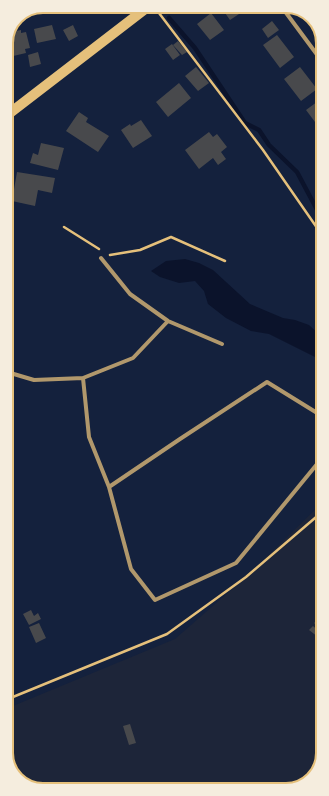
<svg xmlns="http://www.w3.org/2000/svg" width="329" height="796" viewBox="0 0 329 796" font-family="Quicksand,sans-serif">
  <rect width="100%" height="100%" fill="#14213d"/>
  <!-- green -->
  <path fill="#1d2539" d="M 322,503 L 323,753 L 315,775 L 297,788 L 41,790 L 20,782 L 8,764 L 8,708 L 175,639 L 246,577 Z"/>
  <!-- water -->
  <path fill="#0b132b" d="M 185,259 L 199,263 L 213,270 L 250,304 L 283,318 L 295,320 L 309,325 L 322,337 L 322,357 L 315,357 L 269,334 L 251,331 L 226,318 L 208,304 L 204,291 L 195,281 L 179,283 L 160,277 L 151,271 L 166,261 Z"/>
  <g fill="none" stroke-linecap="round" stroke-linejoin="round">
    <!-- stream -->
    <path stroke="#0b132b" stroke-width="4.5" d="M 169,18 L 195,48 L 245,123 L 259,130 L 269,145 L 297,172 L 322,219"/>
  </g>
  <!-- building -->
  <path fill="#48494c" d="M 90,6 L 110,6 L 111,8 L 92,13 Z
    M 220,6 L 251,6 L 230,20 Z
    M 211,13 L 224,30 L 210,40 L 197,24 Z
    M 272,21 L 279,30 L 268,38 L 262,29 Z
    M 52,25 L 56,39 L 37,43 L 34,29 Z
    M 73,25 L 78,36 L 69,41 L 63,30 Z
    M 21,30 L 21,33 L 26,32 L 30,48 L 25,49 L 26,53 L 9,57 L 6,41 L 10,32 Z
    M 277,35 L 294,57 L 280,68 L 263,45 Z
    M 178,41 L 187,52 L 182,55 L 173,45 Z
    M 172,44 L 180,55 L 173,60 L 165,49 Z
    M 38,52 L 41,64 L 30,67 L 28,55 Z
    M 196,67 L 209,83 L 198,91 L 185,76 Z
    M 300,67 L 317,89 L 301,101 L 284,79 Z
    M 179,83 L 191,98 L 168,117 L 156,102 Z
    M 321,99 L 321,130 L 306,110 Z
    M 79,112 L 88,118 L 86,122 L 109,136 L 98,152 L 66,131 Z
    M 141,120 L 152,136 L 133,148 L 121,130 L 130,124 L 131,126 Z
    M 209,132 L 213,137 L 217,134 L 227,147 L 221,152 L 226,159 L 218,165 L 213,158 L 199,169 L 185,150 Z
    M 41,143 L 64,148 L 58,170 L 30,163 L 33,153 L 38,155 Z
    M 17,172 L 55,178 L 52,193 L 38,190 L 35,206 L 12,201 Z
    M 31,610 L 34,616 L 38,613 L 41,619 L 29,625 L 23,614 Z
    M 321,617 L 323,618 L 323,631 L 314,623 Z
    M 39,623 L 46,638 L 36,643 L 29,627 Z
    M 313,626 L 321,633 L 318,637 L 309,630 Z
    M 130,724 L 136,743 L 129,745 L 123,726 Z"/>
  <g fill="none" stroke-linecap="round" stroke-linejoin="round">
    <!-- path -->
    <path stroke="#e5c07b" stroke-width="2.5" d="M 159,13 L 263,150 L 322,235
      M 64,227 L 99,249
      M 110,255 L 140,250 L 171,237 L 225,261
      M 8,699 L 167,634 L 246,577 L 322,512"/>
    <!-- minor -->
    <path stroke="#b1986c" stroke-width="4" d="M 51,6 L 52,9
      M 281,6 L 321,60
      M 101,258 L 130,294 L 168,321 L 222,344
      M 7,372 L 34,380 L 83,378 L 133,358 L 168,321
      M 83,378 L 89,437 L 109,487 L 131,569 L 155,600 L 236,563 L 322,458
      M 109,487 L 180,439 L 267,382 L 322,416"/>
    <!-- primary -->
    <path stroke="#e5c07b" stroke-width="10" d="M 6,116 L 149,6"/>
  </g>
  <!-- crop -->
  <path d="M0 0H329V796H0ZM43 13H286A30 30 0 0 1 316 43V753A30 30 0 0 1 286 783H43A30 30 0 0 1 13 753V43A30 30 0 0 1 43 13Z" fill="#f5edde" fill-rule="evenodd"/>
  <path fill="none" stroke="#e5c07b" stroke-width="2" d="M43 13H286A30 30 0 0 1 316 43V753A30 30 0 0 1 286 783H43A30 30 0 0 1 13 753V43A30 30 0 0 1 43 13Z"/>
</svg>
